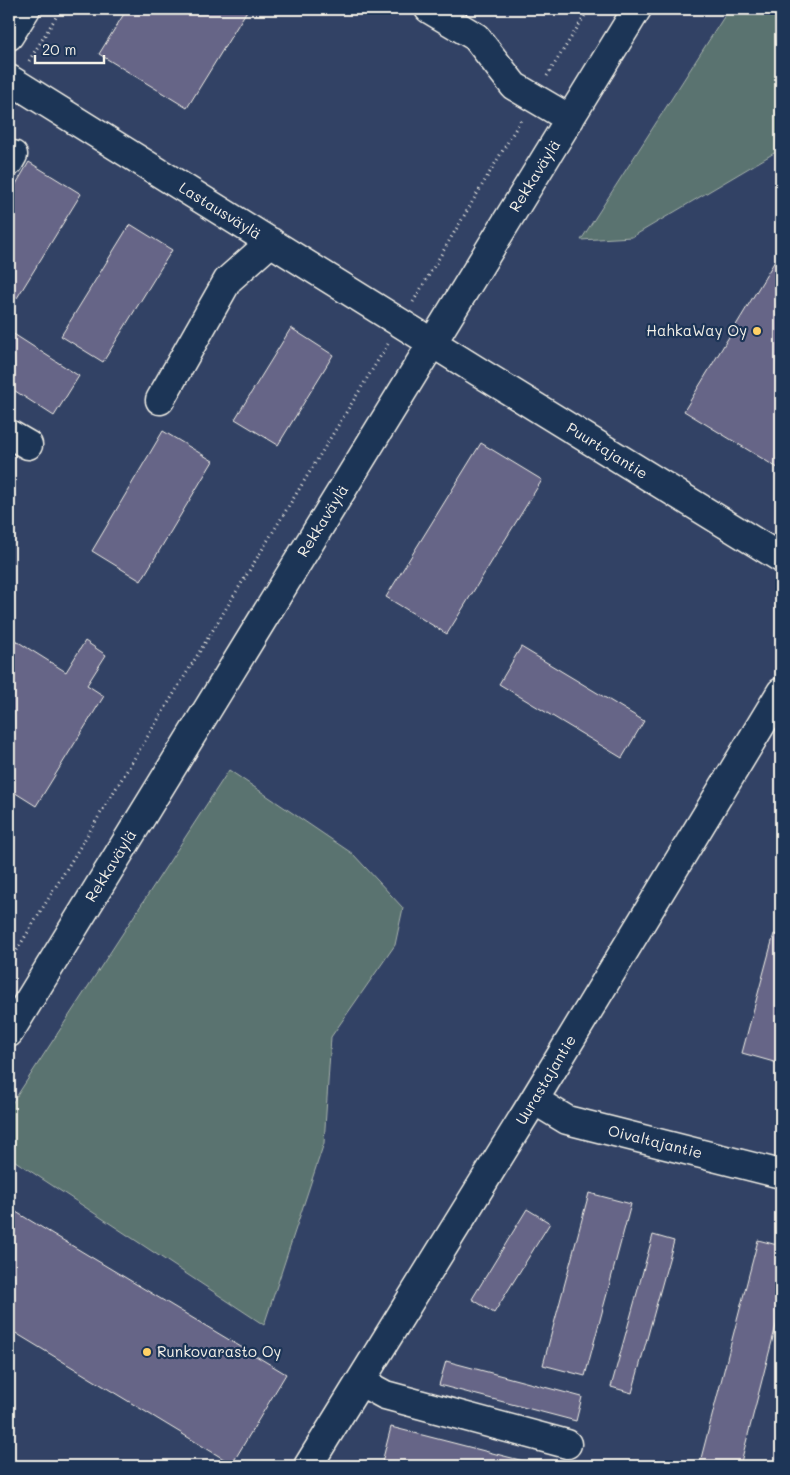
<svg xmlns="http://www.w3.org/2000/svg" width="790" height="1475" viewBox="0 0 790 1475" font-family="Mali,sans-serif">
  <rect width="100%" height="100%" fill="#1d3557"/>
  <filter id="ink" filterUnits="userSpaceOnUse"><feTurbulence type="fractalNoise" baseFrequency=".02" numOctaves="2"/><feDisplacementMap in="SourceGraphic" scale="10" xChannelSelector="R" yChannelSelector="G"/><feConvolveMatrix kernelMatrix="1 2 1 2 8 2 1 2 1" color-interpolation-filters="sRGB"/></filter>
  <g filter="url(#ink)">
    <!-- built -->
    <path fill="#334365" d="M 9,9 L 729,9 L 581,240 L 632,237 L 781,149 L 781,1466 L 9,1466 Z"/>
    <!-- green -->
    <path fill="#5a736f" stroke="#a7b2ac" d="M 729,9 L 781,9 L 781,149 L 632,237 L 581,240 Z
      M 229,770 L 353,854 L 403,908 L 395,945 L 331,1037 L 324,1143 L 264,1325 L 9,1157 L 9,1108 Z"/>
    <!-- building -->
    <path fill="#666587" stroke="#f4f1e8" d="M 127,9 L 248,9 L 187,108 L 99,54 Z
      M 29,162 L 81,194 L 17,298 L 9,293 L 9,196 Z
      M 130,224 L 172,250 L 103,362 L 61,336 Z
      M 781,251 L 781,470 L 684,411 Z
      M 291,328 L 333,355 L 278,445 L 235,419 Z
      M 9,331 L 79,376 L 54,416 L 9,387 Z
      M 163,431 L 213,461 L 141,581 L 92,551 Z
      M 481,443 L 542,480 L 447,634 L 386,597 Z
      M 15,640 L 66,672 L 85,641 L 106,655 L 87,685 L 104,696 L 36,806 L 9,789 L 9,651 Z
      M 521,647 L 644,721 L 622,758 L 499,684 Z
      M 774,934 L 781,936 L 781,1064 L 742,1053 Z
      M 589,1193 L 631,1204 L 585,1376 L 543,1365 Z
      M 11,1209 L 286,1374 L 232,1464 L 9,1329 L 9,1213 Z
      M 527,1209 L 550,1223 L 494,1313 L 472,1299 Z
      M 653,1235 L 674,1241 L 632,1393 L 611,1387 Z
      M 758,1240 L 781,1246 L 781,1306 L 740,1466 L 699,1466 Z
      M 446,1361 L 582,1397 L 576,1421 L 439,1385 Z
      M 391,1427 L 543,1466 L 381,1466 Z"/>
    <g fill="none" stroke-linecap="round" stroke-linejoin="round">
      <defs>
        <path id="minor" d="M 429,9 L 476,37 L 514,86 L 570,119
          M 9,36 L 26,9
          M 9,79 L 479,372 L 781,558
          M 9,162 L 13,155
          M 160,400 L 228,280 L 271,242
          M 9,434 L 28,445
          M 9,1033 L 637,9
          M 534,1100 L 567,1120 L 781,1174
          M 361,1382 L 385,1395 L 567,1444
          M 308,1466 L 534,1100 L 781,692"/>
      </defs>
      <!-- minor casing -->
      <use href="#minor" stroke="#f4f1e8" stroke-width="31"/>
      <!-- path -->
      <path stroke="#f4f1e8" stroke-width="3" stroke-dasharray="1 4" stroke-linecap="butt" d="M 29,61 L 61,9
        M 547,76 L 589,9
        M 413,302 L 522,118
        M 9,963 L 388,344"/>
      <!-- minor -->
      <use href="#minor" stroke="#1d3557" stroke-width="28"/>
    </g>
  </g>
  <!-- markers -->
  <g fill="#ffd166" stroke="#1d3557" stroke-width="2">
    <circle cx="757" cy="331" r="5"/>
    <circle cx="147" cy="1352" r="5"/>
  </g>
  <g text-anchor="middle" stroke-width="4.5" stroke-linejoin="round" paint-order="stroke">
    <!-- street labels -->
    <g font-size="15" fill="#f4f1e8" stroke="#1d3557">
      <text transform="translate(535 176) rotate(-58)" y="5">Rekkaväylä</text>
      <text transform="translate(220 211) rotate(32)" y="5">Lastausväylä</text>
      <text transform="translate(607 451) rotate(32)" y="5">Puurtajantie</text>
      <text transform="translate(323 521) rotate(-58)" y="5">Rekkaväylä</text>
      <text transform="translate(111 866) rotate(-58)" y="5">Rekkaväylä</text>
      <text transform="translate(546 1080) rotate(-59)" y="5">Uurastajantie</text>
      <text transform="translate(655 1142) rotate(14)" y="5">Oivaltajantie</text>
    </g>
    <!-- poi labels -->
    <g font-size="15" fill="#f4f1e8" stroke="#1d3557" text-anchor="end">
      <text x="747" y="336">HahkaWay Oy</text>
      <text x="157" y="1357" text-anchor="start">Runkovarasto Oy</text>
    </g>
  </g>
  <!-- margin -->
  <rect width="790" height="1475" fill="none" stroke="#1d3557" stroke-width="30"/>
  <rect x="15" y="15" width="760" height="1445" fill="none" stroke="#f4f1e8" stroke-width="2" filter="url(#ink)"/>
  <!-- scale -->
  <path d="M35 55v8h69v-8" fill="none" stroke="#f4f1e8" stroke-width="2.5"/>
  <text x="42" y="55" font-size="15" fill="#f4f1e8" stroke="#1d3557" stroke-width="4" paint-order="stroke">20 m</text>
</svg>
